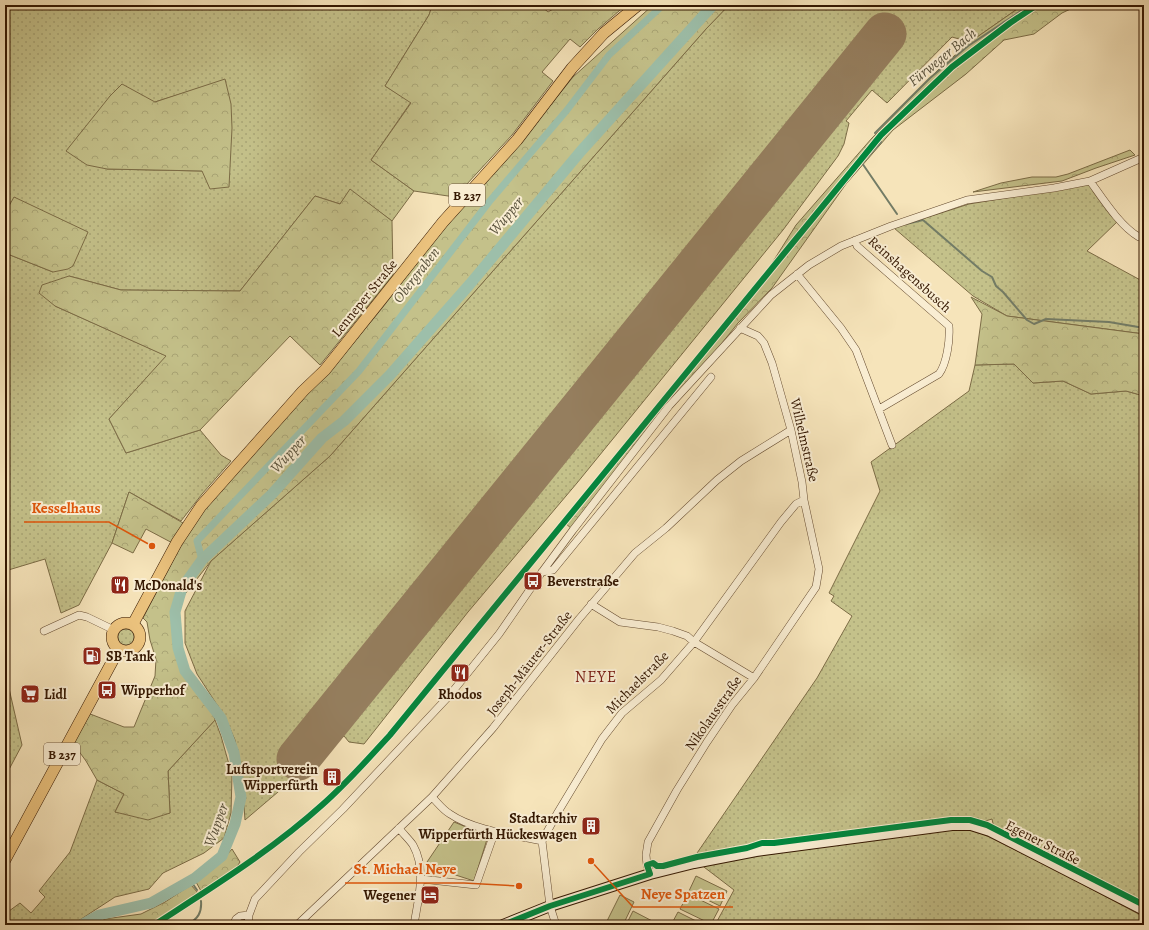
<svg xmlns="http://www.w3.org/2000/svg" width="1149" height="930" viewBox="0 0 1149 930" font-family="Alegreya,serif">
  <defs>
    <pattern id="green-dots" width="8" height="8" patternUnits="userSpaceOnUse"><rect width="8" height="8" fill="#c4c18a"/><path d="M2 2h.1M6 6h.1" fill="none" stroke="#a9a575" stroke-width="1.8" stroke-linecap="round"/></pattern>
    <pattern id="forest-crowns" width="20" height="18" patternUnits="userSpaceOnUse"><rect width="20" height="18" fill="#c4c18a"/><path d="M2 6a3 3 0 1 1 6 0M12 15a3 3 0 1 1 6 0" fill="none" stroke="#a9a575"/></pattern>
  </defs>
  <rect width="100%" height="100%" fill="#f6e4ba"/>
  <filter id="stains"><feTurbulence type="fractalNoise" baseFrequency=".005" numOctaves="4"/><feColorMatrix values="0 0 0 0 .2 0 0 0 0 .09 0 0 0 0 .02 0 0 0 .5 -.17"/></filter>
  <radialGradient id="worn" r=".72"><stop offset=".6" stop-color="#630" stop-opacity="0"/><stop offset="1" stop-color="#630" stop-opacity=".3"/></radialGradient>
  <!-- green -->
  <path fill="url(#green-dots)" stroke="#7c6c46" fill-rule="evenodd" d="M 5,5 L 430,5 L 431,9 L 429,15 L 385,86 L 411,102 L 371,160 L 414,191 L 392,221 L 350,190 L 340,204 L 315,196 L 240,291 L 121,290 L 69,276 L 55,306 L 167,356 L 109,419 L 126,453 L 200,430 L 221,455 L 231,461 L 202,494 L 181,521 L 129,492 L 112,543 L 79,605 L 61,613 L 45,559 L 5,571 L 5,253 L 53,272 L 15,197 L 5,213 ZM 225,80 L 202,171 L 107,169 L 155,102 Z
    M 729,5 L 1023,5 L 970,42 L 952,37 L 887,103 L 872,90 L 846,121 L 849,123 L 844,144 L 838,156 L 783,230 L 577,483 L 468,612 L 364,744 L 349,742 L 344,736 L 245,820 L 242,778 L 235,740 L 225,717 L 197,674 L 185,643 L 185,611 L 211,561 L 330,456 L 706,29 Z
    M 1090,184 L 1120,219 L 1087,251 L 1144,282 L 1144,334 L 1007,316 L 973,296 L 894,228 L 969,204 Z
    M 1014,364 L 1033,383 L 1063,381 L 1091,394 L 1126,391 L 1144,396 L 1144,905 L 994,828 L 992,819 L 982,822 L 970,820 L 951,820 L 774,843 L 762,843 L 747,848 L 695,856 L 817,678 L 852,616 L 831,601 L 834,596 L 829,593 L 880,491 L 871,462 L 969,391 L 975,365 Z
    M118 637a8 8 0 1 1 16 0a8 8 0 1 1-16 0Z
    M 5,671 L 22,745 L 5,777 Z
    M 215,720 L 221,736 L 232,775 L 231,813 L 224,838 L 204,853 L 163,873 L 149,889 L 115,897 L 72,925 L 5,925 L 5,914 L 20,903 L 31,913 L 45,897 L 39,891 L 70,852 L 97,780 L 124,794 L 115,812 L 170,813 L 168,771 Z
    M 953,828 L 970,830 L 983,834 L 1056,870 L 1144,917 L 1144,925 L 715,925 L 734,890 L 700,864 Z"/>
  <!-- forest -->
  <path fill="url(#forest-crowns)" stroke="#7c6c46" d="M 430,5 L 540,5 L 548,12 L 560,5 L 626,5 L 598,29 L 580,47 L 570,39 L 542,72 L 553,81 L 512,135 L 455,197 L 414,191 L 371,160 L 411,103 L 385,86 L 429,15 L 431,9 Z
    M 653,5 L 729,5 L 706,29 L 330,456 L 211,561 L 171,612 L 178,652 L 188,676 L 209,700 L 215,720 L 168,771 L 170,813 L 148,820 L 115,812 L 124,794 L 97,780 L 86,761 L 70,739 L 85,712 L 124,727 L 134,727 L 155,676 L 156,659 L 150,640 L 147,622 L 143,618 L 180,547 L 146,529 L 133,553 L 112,543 L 129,492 L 190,527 L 239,468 L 306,395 L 328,374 L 383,307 L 435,239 L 520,143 L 573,77 Z
    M 1023,5 L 1079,5 L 1062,13 L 1034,34 L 1004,40 L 966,74 L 893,130 L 846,184 L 772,288 L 738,323 L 573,530 L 564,522 L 769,268 L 796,225 L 872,138 L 938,70 L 970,42 Z
    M 225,79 L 231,104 L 232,128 L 229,187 L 210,189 L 202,171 L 107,169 L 87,165 L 66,151 L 110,96 L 122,84 L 155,102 Z
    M 1130,150 L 1135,155 L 1096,168 L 1062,181 L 973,192 L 1001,183 L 1032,177 L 1056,177 L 1068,174 Z
    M 350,189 L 392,221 L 393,275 L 320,365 L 290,336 L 200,430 L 126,453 L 109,419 L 166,356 L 55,306 L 39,293 L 42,285 L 69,276 L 121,290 L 240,291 L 315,196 L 340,204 Z
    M 14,197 L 88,232 L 73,266 L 68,269 L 53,272 L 5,253 L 5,213 Z
    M 971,297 L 1007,316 L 1144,334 L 1144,396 L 1126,391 L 1091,394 L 1063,381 L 1033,383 L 1014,364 L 975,365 L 982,314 Z
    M 232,849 L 240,862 L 233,873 L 201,891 L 196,882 L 217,866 Z
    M 191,885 L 198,893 L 149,925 L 94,925 L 105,919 L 141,914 L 165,902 Z"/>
  <!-- pitch -->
  <path fill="#c4c18a" stroke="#7c6c46" d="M 454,822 L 488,836 L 474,881 L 425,865 Z
    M 696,876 L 727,891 L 720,906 L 689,891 Z
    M 688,894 L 719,909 L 711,924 L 680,909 Z
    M 620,895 L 634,902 L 623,925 L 605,925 Z
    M 633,911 L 660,925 L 626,925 Z
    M 678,912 L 704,925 L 671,925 Z"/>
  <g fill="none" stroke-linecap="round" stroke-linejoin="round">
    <!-- stream -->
    <path stroke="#737c66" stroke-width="2" d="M 875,133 L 930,78 L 968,46 L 1030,5
      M 881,142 L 862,163 L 897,214
      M 904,224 L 906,224 L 923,220 L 982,271 L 992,277 L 996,286 L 1003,292 L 1027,320 L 1034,324 L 1046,319 L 1109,322 L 1144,328
      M 190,880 L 197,890
      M 188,925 C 198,918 202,913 201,901"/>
    <!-- canal -->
    <path stroke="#9dbfaa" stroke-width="7" d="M 202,560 L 197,541 L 359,371 L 489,202 L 567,110 L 609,55 L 663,5"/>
    <!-- river -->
    <path stroke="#9dbfaa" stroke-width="11" d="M 81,925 L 99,915 L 151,903 L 195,878 L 222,856 L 235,824 L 241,797 L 234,753 L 221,718 L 185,671 L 178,648 L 175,612 L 182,588 L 202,560 L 272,494 L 322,438 L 344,421 L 390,375 L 470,284 L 581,151 L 713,5"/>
    <!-- runway -->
    <path stroke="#957e5e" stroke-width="43" d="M 298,759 L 885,34"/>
    <defs>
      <path id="street" d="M 1090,181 C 1103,199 1120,226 1139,237 L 1144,233
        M 855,240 L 857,246 L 949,326 C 950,340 947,363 939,374 L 879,409
        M 797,274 L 841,328 L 856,350 L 892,445
        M 542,572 L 553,570 L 711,377
        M 591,604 L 620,622 L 658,627 L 673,631 L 687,636 L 694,642 L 754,678
        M 44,631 L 79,615 L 87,617 L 114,630
        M 432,797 C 438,803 443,810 450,814 C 473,830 514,835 542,841
        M 399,828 C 403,834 409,839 413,845 C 427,870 418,899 414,925
        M 650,874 L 647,865 L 646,855 L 648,842 L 677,790 L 707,742 L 732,705 L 754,678 L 816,587 L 819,569 L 804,500 L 802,482 L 791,430 L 772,363 L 764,343 L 758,336 L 740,328
        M 421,879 L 476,885 L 495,831
        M 233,925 L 236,919 L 240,916 L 249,915
        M 248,925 L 249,915 L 255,899 L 299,852 L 343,809 L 449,696 L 499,634 L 542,572 L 573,530 L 669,406 L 771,295 L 809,265 L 841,246 L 891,226 L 967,200 L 1054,188 L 1090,181 L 1144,157
        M 297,925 L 432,797 L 493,728 L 579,619 L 635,553 L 666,528 L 717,480 L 741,461 L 791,430
        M 556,925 L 550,906 L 542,841 L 558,812 L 602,739 L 622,713 L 661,680 L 694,642 L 781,522 L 796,504 L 804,500"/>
      <path id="secondary" d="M 503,925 L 550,906 L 650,874 L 694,863 L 756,851 L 952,825 L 971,825 L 990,831 L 1144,910"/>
      <path id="primary" d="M112 637a14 14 0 1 1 28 0a14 14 0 1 1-28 0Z
        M 133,624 L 177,542 L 201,506 L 303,391 L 325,370 L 443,222 L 517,140 L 572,68 L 604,33 L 638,5
        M 5,860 L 119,649"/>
    </defs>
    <!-- street casing -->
    <use href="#street" stroke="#644a2f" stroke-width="8"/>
    <!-- secondary casing -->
    <use href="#secondary" stroke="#341701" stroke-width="12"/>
    <!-- primary casing -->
    <use href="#primary" stroke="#341701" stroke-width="12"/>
    <!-- street -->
    <use href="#street" stroke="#f9edd2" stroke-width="7"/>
    <!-- secondary -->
    <use href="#secondary" stroke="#f9edd2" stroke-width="10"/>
    <!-- primary -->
    <use href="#primary" stroke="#ebc27d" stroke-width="11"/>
    <defs>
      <path id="cycleway" d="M 154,925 C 211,888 271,851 322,805 C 346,784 368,759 390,735 L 881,135 L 952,67 L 1010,23 L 1037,5
        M 503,925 L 550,906 L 650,874 L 647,865 L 653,863 L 657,866 L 663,866 L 697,857 L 747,848 L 762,843 L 774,843 L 951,820 L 970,820 L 987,825 L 1144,905"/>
    </defs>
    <!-- cycleway casing -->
    <use href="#cycleway" stroke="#f9edd2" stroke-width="8"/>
    <!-- cycleway -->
    <use href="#cycleway" stroke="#00873e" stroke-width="6"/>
  </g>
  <!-- icons -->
  <defs>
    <symbol id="bus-square" viewBox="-11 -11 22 22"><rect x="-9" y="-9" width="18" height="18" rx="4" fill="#8f2418" stroke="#f9edd2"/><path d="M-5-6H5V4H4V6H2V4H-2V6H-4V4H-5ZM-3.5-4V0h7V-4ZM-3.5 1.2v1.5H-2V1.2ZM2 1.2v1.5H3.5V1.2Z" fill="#fff"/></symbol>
    <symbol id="restaurant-square" viewBox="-11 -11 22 22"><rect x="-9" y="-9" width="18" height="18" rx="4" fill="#8f2418" stroke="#f9edd2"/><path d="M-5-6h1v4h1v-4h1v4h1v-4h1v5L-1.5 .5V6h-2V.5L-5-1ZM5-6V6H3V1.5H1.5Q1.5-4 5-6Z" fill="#fff"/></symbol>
    <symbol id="fuel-square" viewBox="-11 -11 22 22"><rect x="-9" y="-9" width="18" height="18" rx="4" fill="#8f2418" stroke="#f9edd2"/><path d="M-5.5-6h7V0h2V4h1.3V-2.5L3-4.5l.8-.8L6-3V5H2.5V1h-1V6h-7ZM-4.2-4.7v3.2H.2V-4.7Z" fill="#fff"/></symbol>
    <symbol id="supermarket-square" viewBox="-11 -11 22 22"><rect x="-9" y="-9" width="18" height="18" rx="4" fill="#8f2418" stroke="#f9edd2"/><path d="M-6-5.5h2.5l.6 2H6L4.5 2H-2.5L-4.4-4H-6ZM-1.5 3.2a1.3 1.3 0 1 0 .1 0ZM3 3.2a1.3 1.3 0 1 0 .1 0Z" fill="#fff"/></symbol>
    <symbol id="building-square" viewBox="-11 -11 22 22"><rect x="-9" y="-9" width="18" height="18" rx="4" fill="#8f2418" stroke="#f9edd2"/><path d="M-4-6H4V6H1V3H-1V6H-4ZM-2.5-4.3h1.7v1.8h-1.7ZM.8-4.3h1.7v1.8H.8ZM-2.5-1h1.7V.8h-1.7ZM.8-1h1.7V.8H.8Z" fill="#fff"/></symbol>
    <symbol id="hotel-square" viewBox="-11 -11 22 22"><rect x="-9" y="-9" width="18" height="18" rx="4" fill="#8f2418" stroke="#f9edd2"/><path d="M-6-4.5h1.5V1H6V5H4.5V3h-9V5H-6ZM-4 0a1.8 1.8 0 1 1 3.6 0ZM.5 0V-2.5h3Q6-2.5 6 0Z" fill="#fff"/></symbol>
  </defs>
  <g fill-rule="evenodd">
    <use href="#bus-square" x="522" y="570" width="22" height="22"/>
    <use href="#restaurant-square" x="109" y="574" width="22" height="22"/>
    <use href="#fuel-square" x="81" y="645" width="22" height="22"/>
    <use href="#restaurant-square" x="449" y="662" width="22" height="22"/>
    <use href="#bus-square" x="96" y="679" width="22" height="22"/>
    <use href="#supermarket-square" x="19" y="683" width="22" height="22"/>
    <use href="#building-square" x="321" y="766" width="22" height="22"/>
    <use href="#building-square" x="580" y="815" width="22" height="22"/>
    <use href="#hotel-square" x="419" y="884" width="22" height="22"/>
  </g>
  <g text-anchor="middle" stroke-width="4" stroke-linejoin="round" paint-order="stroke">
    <!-- shield labels -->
    <g fill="#f9edd2" stroke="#6f5740" stroke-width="1">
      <rect x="449" y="184" width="36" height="22" rx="3"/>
      <rect x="44" y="743" width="36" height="22" rx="3"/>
    </g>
    <g font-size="13" font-weight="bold" fill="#341701">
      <text x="467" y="200">B 237</text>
      <text x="62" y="759">B 237</text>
    </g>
    <!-- street labels -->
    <g font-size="14" fill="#341701" stroke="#f9edd2">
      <text transform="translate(910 274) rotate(42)" y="5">Reinshagensbusch</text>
      <text transform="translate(364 298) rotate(-51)" y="5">Lenneper Straße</text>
      <text transform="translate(805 440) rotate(77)" y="5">Wilhelmstraße</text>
      <text transform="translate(529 663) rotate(-52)" y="5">Joseph-Mäurer-Straße</text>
      <text transform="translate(637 682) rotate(-45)" y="5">Michaelstraße</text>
      <text transform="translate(713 713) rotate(-55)" y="5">Nikolausstraße</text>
      <text transform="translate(1043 842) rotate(27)" y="5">Egener Straße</text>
    </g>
    <!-- poi labels -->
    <g font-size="14" font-weight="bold" fill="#341701" stroke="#f9edd2" text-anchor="start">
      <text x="547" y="586">Beverstraße</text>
      <text x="134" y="590">McDonald's</text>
      <text x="106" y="661">SB Tank</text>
      <text x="121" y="695">Wipperhof</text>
      <text x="44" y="699">Lidl</text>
      <text x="460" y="699" text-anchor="middle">Rhodos</text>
      <text x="318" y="774" text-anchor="end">Luftsportverein<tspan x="318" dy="16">Wipperfürth</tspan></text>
      <text x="577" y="823" text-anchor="end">Stadtarchiv<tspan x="577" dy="16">Wipperfürth Hückeswagen</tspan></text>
      <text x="416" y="900" text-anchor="end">Wegener</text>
    </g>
    <!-- water labels -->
    <g font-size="15" font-style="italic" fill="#59523c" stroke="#f9edd2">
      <text transform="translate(942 57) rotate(-39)" y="5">Fürweger Bach</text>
      <text transform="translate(506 216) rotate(-50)" y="5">Wupper</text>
      <text transform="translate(416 275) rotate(-52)" y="5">Obergraben</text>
      <text transform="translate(288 454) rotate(-48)" y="5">Wupper</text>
      <text transform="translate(216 825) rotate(-70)" y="5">Wupper</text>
    </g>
    <!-- quarter labels -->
    <g font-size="16" letter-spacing="1" fill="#7a1f14" stroke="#f9edd2">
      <text x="596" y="682">NEYE</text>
    </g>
  </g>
  <!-- callouts -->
  <path fill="none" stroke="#df560b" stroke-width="1.5" d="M152 546L109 522H24M519 886L464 883H345M591 861L633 907H733"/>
  <g fill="#df560b" stroke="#f9edd2" stroke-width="1.5">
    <circle cx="152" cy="546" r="4"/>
    <circle cx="519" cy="886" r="4"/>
    <circle cx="591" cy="861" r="4"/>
  </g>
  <g font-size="15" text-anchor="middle" font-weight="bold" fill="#df560b" stroke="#f9edd2" stroke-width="4" stroke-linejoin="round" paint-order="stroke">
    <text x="66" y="513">Kesselhaus</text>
    <text x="405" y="874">St. Michael Neye</text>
    <text x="683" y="899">Neye Spatzen</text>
  </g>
  <!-- margin -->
  <rect width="1149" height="930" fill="none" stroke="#f6e4ba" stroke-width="20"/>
  <rect x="6" y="6" width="1137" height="918" fill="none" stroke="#341701" stroke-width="2"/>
  <rect x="10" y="10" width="1129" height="910" fill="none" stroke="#341701"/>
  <rect width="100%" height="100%" filter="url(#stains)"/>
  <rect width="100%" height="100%" fill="url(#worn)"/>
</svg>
